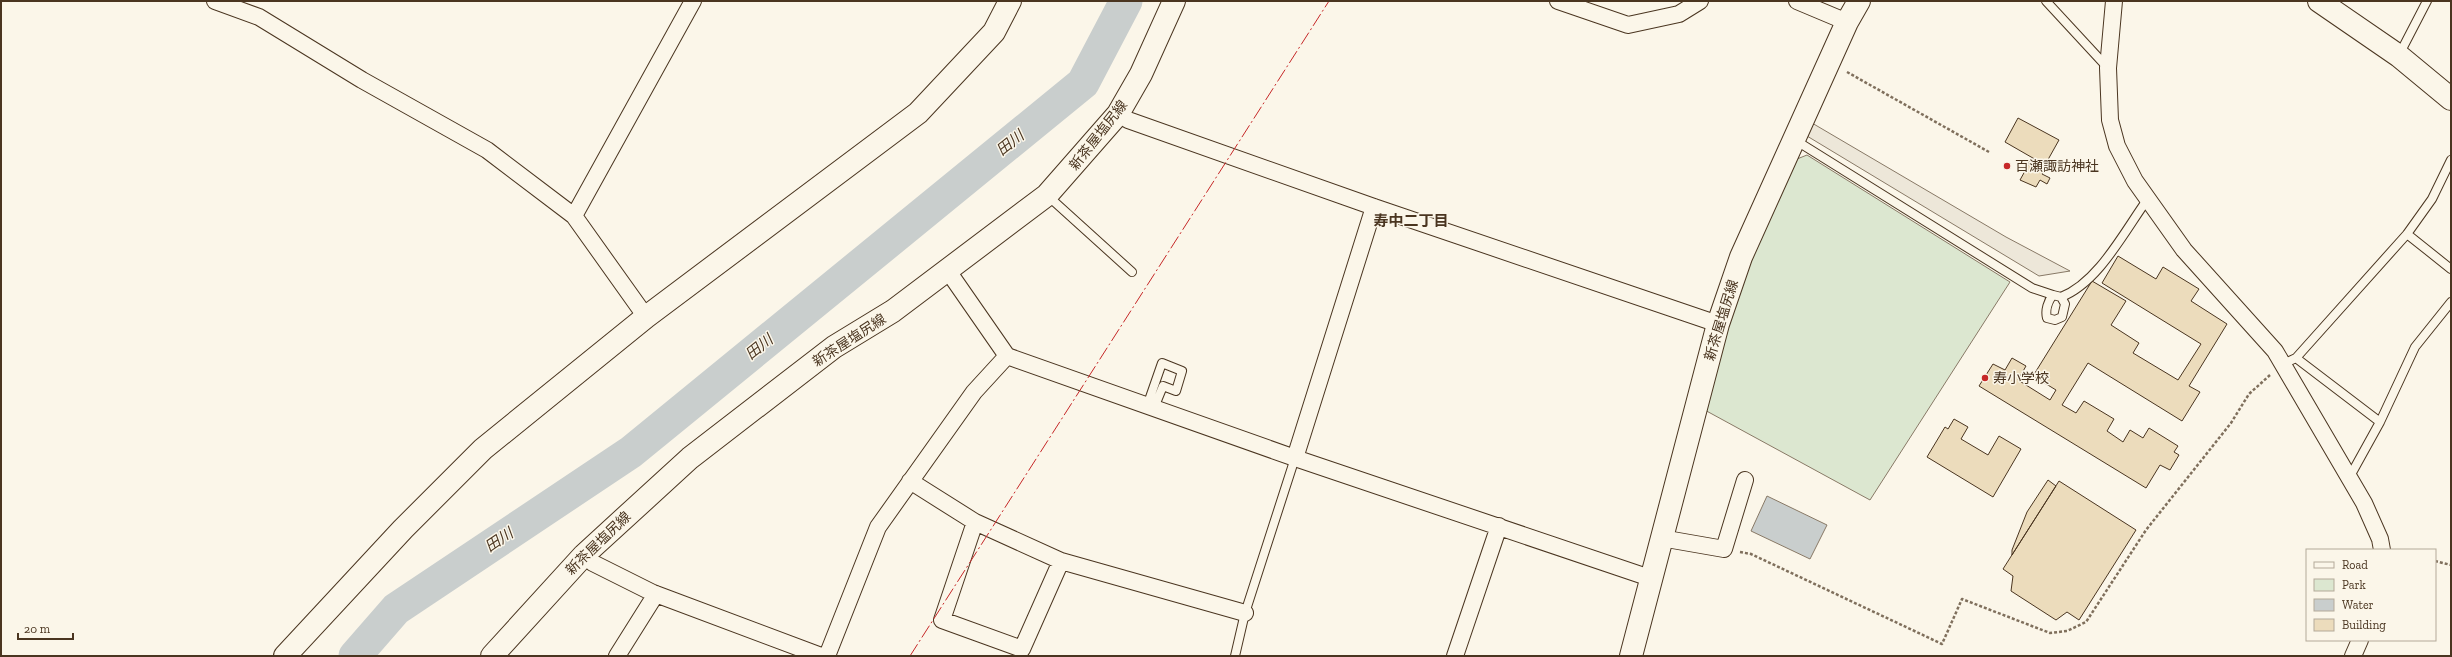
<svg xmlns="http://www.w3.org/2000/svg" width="2452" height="657" viewBox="0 0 2452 657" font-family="'Zilla Slab','Noto Sans JP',serif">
  <rect width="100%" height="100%" fill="#fbf6e9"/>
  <!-- green -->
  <path fill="#dce7d0" stroke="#887966" d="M 1807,155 L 2010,282 L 1870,500 L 1701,408 L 1741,281 L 1797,159 Z"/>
  <!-- parking -->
  <path fill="#ede7d9" stroke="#887966" d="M 1812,123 L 2006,237 L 2070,271 L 2039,276 L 1807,136 Z"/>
  <!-- water -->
  <path fill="#c9cecd" stroke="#887966" d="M 1767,496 L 1827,525 L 1810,559 L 1751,531 Z"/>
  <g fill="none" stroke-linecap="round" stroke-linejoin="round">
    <!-- river -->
    <path stroke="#c9cecd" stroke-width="33" d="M 355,656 L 396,609 L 631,452 L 1083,83 L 1126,1"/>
  </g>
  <!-- building -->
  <path fill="#ecdcbc" stroke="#4a3520" d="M 2018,118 L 2059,140 L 2045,165 L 2005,142 Z
    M 2030,160 L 2045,167 L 2042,174 L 2050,178 L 2047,184 L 2040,180 L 2036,187 L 2020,180 L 2025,171 L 2023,169 L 2024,166 L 2027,167 Z
    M 2118,256 L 2156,279 L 2163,267 L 2199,289 L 2191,301 L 2227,324 L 2189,386 L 2200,392 L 2182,421 L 2088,363 L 2062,405 L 2076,413 L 2084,401 L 2114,419 L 2107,431 L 2123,442 L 2130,430 L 2143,438 L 2149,428 L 2178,446 L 2174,452 L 2179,455 L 2170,470 L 2160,465 L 2146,488 L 1979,386 L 1993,364 L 2005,370 L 2012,358 L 2026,366 L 2018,380 L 2050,400 L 2056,390 L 2033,376 L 2092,281 L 2126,301 L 2111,325 L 2139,343 L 2133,353 L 2178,380 L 2201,344 L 2102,283 Z
    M 1954,419 L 1968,427 L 1961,439 L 1988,455 L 1999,436 L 2021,449 L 1993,497 L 1927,457 L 1945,427 L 1948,429 Z
    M 2048,480 L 2056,486 L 2012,555 L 2012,550 L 2027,512 Z
    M 2059,481 L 2136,530 L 2079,620 L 2067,612 L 2056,620 L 2011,591 L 2013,576 L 2003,569 Z"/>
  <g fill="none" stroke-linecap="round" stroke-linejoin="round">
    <defs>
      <path id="lane" d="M 2046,1 L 2107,67
        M 2399,55 L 2427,1
        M 1795,140 L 2032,288 L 2053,295
        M 1048,196 L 1132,272
        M 2407,234 L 2451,269
        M 2053,295 L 2061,297 L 2065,304 L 2062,317 L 2055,320 L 2047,318 C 2045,310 2048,301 2053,295 Z
        M 2061,297 C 2098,283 2124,232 2147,200
        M 2296,358 L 2380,422
        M 2283,364 L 2296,358 L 2407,234 L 2432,199 L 2451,160
        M 1147,406 L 1162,363 L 1182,371 L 1176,391 L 1163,386 L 1154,408
        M 2349,478 L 2380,422 L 2415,347 L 2451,302
        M 1235,656 L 1245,613 L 1295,458"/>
      <path id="street" d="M 215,1 L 259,17 L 362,80 L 487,150 L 574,216 L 646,317
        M 1558,1 L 1628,25 L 1679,14 L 1700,1
        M 1797,1 L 1847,22
        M 2114,1 L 2108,68 L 2110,120 L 2117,146 L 2135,181 L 2184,250 L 2275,351 L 2364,503 L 2380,539 L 2382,550
        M 1128,120 L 1374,207 L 1718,324
        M 574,216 L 693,1
        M 1007,356 L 1295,458 L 1650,578
        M 1295,458 L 1374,207
        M 910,481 L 975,522 L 1061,561 L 1245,613
        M 975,522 L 942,620 L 1022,649 L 1061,561
        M 1661,538 L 1724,549 L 1745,480
        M 584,555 L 593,563 L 653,593 L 821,656
        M 617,656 L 656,594
        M 827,656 L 878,527 L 974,392 L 1007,356 L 948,271
        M 1455,656 L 1499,526
        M 2353,656 L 2360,640"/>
      <path id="secondary" d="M 2319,1 L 2399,56 L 2451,99
        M 285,656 L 403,529 L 483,449 L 646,317 L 918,113 L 994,32 L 1010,1
        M 492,656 L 584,555 L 690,458 L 834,347 L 893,311 L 1047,195 L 1118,114 L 1141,74 L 1174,1
        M 1631,656 L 1718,324 L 1741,257 L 1847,22 L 1859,1"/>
    </defs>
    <!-- lane casing -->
    <use href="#lane" stroke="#4a3520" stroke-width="10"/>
    <!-- street casing -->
    <use href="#street" stroke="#4a3520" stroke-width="18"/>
    <!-- secondary casing -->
    <use href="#secondary" stroke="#4a3520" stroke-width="24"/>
    <!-- path -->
    <path stroke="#7f6f5c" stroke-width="2.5" stroke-dasharray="3 2" stroke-linecap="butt" d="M 1847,72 L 1989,152
      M 1740,552 L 1751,554 L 1942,644 L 1962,599 L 2050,633 L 2067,631 L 2086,622 L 2146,530 L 2231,423 L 2249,394 L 2270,375
      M 2435,561 L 2451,565"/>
    <!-- lane -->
    <use href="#lane" stroke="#fbf6e9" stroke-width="8"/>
    <!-- street -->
    <use href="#street" stroke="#fbf6e9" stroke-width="16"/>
    <!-- secondary -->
    <use href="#secondary" stroke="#fbf6e9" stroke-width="22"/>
    <!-- power -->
    <path stroke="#c62828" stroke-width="1" stroke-dasharray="14 3 2 3" stroke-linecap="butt" d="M 910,656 L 1329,1"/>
  </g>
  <!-- markers -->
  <g fill="#c62828" stroke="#fbf6e9" stroke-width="1.5">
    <circle cx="2007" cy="166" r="4"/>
    <circle cx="1985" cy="378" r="4"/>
  </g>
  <g text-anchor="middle" stroke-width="3" stroke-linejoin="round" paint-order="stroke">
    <!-- street labels -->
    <g font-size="14" fill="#4a3520" stroke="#fbf6e9">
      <text transform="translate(1098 135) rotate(-52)" y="5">新茶屋塩尻線</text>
      <text transform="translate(1721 320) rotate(-73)" y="5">新茶屋塩尻線</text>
      <text transform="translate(849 340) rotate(-33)" y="5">新茶屋塩尻線</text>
      <text transform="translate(598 543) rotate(-44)" y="5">新茶屋塩尻線</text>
    </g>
    <!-- poi labels -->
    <g font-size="14" fill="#4a3520" stroke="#fbf6e9" text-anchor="start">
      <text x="2015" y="171">百瀬諏訪神社</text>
      <text x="1993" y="383">寿小学校</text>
    </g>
    <!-- water labels -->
    <g font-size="15" font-style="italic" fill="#4a3520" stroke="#fbf6e9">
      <text transform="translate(1010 143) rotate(-39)" y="5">田川</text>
      <text transform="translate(759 347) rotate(-39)" y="5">田川</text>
      <text transform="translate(499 540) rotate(-34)" y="5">田川</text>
    </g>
    <!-- neighbourhood labels -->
    <g font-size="15" font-weight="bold" fill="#4a3520" stroke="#fbf6e9">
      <text x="1411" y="226">寿中二丁目</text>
    </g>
  </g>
  <!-- border -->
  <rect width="2452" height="657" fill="none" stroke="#4a3520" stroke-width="4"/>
  <!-- legend -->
  <rect x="2306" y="549" width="130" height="92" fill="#fbf6e9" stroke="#b4a999"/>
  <rect x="2314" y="562" width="20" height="6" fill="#fbf6e9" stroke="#b4a999"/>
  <text x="2342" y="569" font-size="12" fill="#4a3520">Road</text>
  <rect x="2314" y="579" width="20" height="12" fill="#dce7d0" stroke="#b4a999"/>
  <text x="2342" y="589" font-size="12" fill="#4a3520">Park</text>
  <rect x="2314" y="599" width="20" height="12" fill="#c9cecd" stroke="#b4a999"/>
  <text x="2342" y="609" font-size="12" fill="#4a3520">Water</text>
  <rect x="2314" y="619" width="20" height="12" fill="#ecdcbc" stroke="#b4a999"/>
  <text x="2342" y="629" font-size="12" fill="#4a3520">Building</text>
  <!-- scale -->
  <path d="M18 633v6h55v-6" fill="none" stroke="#4a3520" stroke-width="2"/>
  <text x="24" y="633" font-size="12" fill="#4a3520" stroke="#fbf6e9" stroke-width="3" paint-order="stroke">20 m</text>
</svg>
